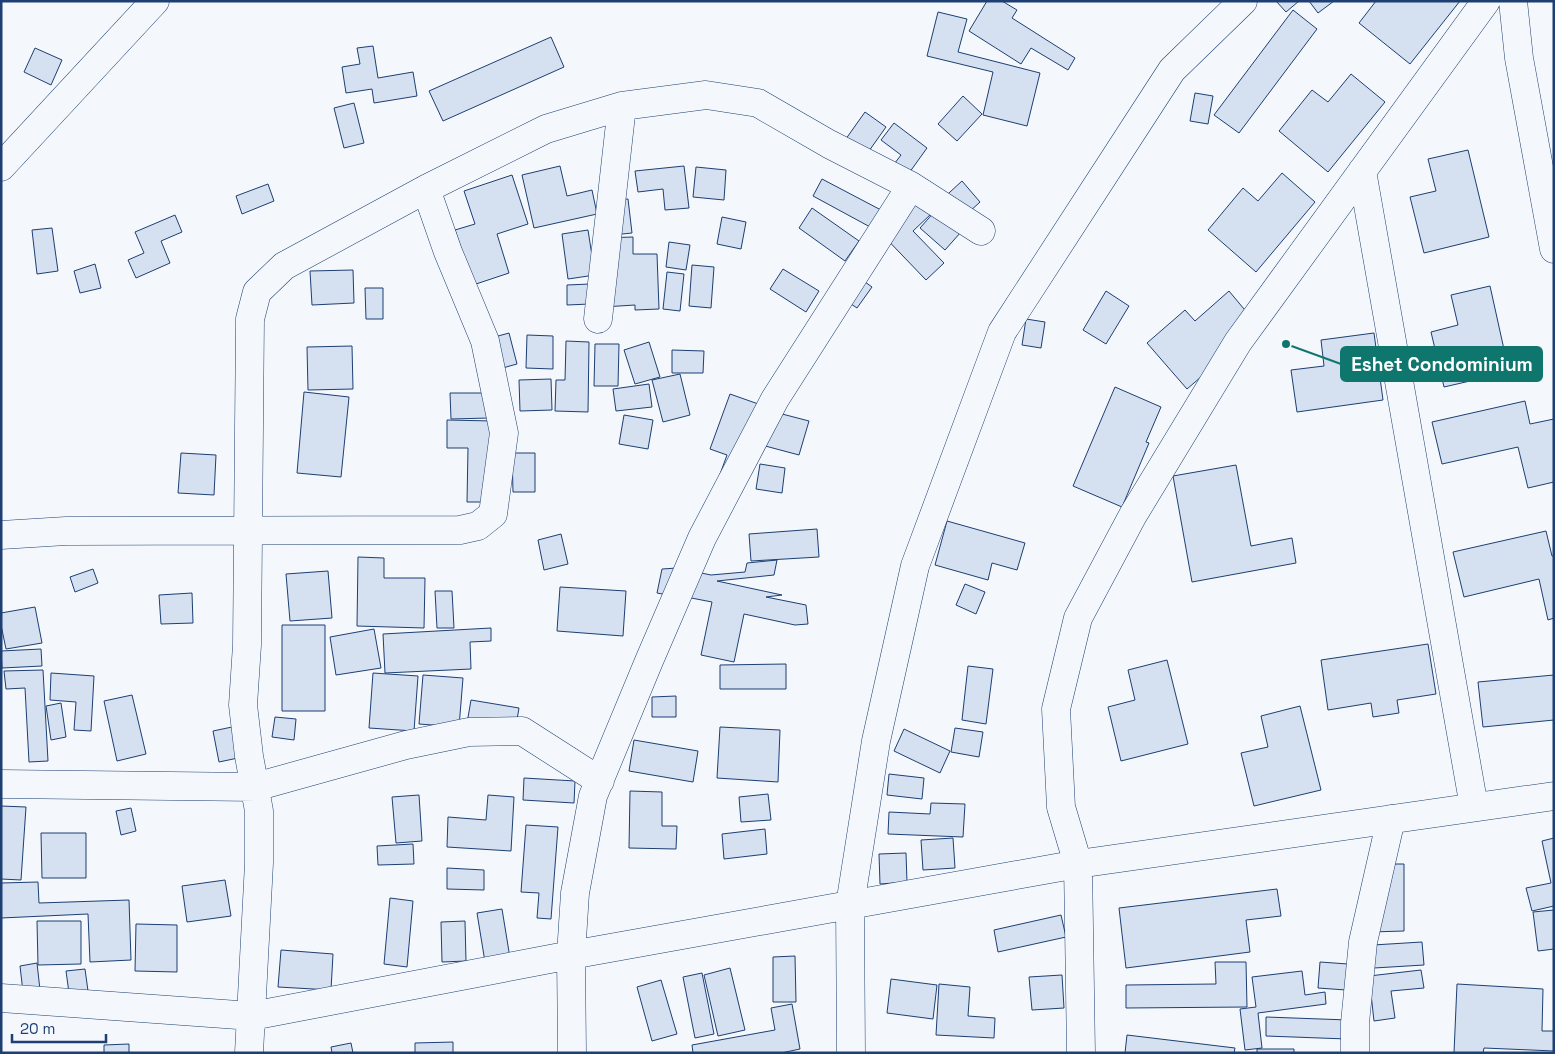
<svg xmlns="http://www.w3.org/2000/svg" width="1555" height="1054" viewBox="0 0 1555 1054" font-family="'Space Grotesk',sans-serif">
  <rect width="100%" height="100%" fill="#f4f7fb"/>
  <!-- building -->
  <path fill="#d5e0f0" stroke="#1d3f73" d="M 987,1 L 1002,1 L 1017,10 L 1012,18 L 1075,58 L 1068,70 L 1031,48 L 1021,64 L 969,31 Z
    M 1276,1 L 1299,1 L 1286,12 Z
    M 1309,1 L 1334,1 L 1318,13 Z
    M 1376,1 L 1460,1 L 1410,64 L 1359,23 Z
    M 1293,10 L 1317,29 L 1239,133 L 1214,115 Z
    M 938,12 L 967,19 L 958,52 L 1040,73 L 1027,126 L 983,115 L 993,72 L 927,56 Z
    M 551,37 L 564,67 L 443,121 L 429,91 Z
    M 373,46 L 378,78 L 413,72 L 417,96 L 374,103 L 372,89 L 346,93 L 342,67 L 360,64 L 357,48 Z
    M 35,48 L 62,60 L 51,85 L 24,72 Z
    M 1351,74 L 1385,102 L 1328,172 L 1279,131 L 1312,90 L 1328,102 Z
    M 1195,93 L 1213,96 L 1208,124 L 1190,121 Z
    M 963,96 L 982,114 L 957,141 L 938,124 Z
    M 354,103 L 364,143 L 344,148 L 334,108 Z
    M 865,112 L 886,127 L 864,158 L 843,143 Z
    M 894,123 L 927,148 L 899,187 L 885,176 L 901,155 L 881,140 Z
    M 1468,150 L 1489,237 L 1424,253 L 1410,197 L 1436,191 L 1428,159 Z
    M 560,166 L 567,196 L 592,190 L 597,214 L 534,228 L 522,175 Z
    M 684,166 L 689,208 L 665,210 L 663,189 L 638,192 L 635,171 Z
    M 696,167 L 726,170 L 724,200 L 693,197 Z
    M 1282,173 L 1315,202 L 1256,272 L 1208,230 L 1243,188 L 1258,201 Z
    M 512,175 L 528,224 L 497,234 L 509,273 L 473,285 L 455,230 L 475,224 L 464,191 Z
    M 822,179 L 881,210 L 872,228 L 813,196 Z
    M 962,181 L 980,202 L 956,224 L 938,203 Z
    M 268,184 L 274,201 L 242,214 L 236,196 Z
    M 913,195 L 931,214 L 913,231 L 944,263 L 926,280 L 878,230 Z
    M 628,199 L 632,233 L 603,236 L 600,201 Z
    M 812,208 L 859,241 L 845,261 L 799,228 Z
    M 936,210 L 961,232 L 945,250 L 920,228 Z
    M 175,215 L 182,232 L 161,241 L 170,263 L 136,278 L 128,260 L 144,253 L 135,232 Z
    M 722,217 L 746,222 L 741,249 L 717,244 Z
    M 52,228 L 58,271 L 37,274 L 32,230 Z
    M 588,230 L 595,275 L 568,279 L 562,234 Z
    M 633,237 L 633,254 L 657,254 L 659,309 L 635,310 L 635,305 L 603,307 L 601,238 Z
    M 669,242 L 690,245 L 686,270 L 666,267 Z
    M 95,264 L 101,288 L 80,293 L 74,271 Z
    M 692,265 L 714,267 L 711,308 L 689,306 Z
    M 783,269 L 819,291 L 806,312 L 770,289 Z
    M 353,270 L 354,303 L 312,305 L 310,271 Z
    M 667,272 L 684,274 L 680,311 L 663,309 Z
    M 854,274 L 872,287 L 857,308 L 839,296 Z
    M 590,284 L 590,304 L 567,305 L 567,285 Z
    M 1490,286 L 1509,372 L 1444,387 L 1431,332 L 1458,325 L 1451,295 Z
    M 365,288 L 383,288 L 383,319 L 366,319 Z
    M 1106,291 L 1129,306 L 1106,344 L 1083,330 Z
    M 1229,291 L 1259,327 L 1187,389 L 1147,343 L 1185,310 L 1195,321 Z
    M 1026,319 L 1045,322 L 1041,348 L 1022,345 Z
    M 509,333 L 517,364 L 499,369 L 491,338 Z
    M 1374,333 L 1383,400 L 1297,412 L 1291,370 L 1324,366 L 1321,340 Z
    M 527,335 L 553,336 L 553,369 L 526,368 Z
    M 566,341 L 589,342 L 588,412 L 555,411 L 556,380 L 565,380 Z
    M 649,342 L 660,377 L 635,384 L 624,350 Z
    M 595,344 L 619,344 L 618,386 L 594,386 Z
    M 352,346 L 353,389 L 308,390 L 307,347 Z
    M 672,350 L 704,351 L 703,373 L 672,373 Z
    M 680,374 L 690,415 L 663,422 L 652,380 Z
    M 551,379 L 552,410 L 520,411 L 519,380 Z
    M 649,384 L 652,407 L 616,411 L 613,389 Z
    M 1115,387 L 1161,407 L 1146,442 L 1149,443 L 1122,507 L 1073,486 Z
    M 304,392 L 349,397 L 341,477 L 297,473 Z
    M 450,393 L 488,393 L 489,418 L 451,419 Z
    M 730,394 L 764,406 L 715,488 L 727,455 L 710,449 Z
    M 1525,401 L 1530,424 L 1554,419 L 1554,482 L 1528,488 L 1518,447 L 1442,464 L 1432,422 Z
    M 763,409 L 809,421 L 799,455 L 754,443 Z
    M 624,415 L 653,420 L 648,449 L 619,444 Z
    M 447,420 L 493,421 L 492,502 L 467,502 L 468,448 L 447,448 Z
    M 181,453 L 216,455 L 214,495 L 178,493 Z
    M 512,453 L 535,453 L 535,492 L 513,492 Z
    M 760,464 L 785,468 L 782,493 L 756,489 Z
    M 1236,465 L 1251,546 L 1292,538 L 1296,563 L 1192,582 L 1173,476 Z
    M 947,521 L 1025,543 L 1017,570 L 992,563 L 988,580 L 935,565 Z
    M 817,529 L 819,557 L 751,561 L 749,534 Z
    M 1546,531 L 1552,556 L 1554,556 L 1554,618 L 1548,620 L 1539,579 L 1464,597 L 1453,552 Z
    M 561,534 L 568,564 L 544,570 L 538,540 Z
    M 358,557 L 384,558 L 384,578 L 425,578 L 424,628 L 357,626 Z
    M 777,560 L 774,575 L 717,581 L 782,595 L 766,597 L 806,605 L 808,624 L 795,625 L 744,614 L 734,662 L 701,655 L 712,602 L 681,596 L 673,596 L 657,593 L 662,569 L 677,568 L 711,575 L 745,572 L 747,563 Z
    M 93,569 L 98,583 L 75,592 L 70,577 Z
    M 328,571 L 332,618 L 290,621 L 286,574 Z
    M 965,584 L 985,592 L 976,614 L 956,605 Z
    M 560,587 L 626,591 L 623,636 L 557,631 Z
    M 435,591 L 452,591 L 454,628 L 437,628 Z
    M 192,593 L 193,623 L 161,624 L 159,595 Z
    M 35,607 L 42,643 L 6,649 L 1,625 L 1,613 Z
    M 282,625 L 325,625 L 325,711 L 282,711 Z
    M 491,628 L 491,641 L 470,642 L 471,669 L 385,673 L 383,634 Z
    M 374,629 L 381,668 L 336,675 L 330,637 Z
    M 1428,644 L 1436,694 L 1397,700 L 1399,713 L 1373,717 L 1371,703 L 1328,710 L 1321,660 Z
    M 41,649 L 42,666 L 2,668 L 1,651 Z
    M 1167,660 L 1188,744 L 1121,761 L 1108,707 L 1135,700 L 1128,670 Z
    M 786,664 L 786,689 L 720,689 L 720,665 Z
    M 968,666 L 993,669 L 986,724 L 962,720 Z
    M 43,670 L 48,761 L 29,762 L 25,688 L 6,689 L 4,671 Z
    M 51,673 L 94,676 L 91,731 L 74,730 L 76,702 L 50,700 Z
    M 373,673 L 418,676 L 414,731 L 369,728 Z
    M 423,675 L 463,678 L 459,727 L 419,724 Z
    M 1554,675 L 1554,720 L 1483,727 L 1478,682 Z
    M 132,695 L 146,754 L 117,761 L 104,701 Z
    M 676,696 L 676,717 L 652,717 L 652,697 Z
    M 471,700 L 519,708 L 514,737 L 466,729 Z
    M 61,703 L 66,737 L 51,740 L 46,706 Z
    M 1300,706 L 1321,790 L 1254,806 L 1241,753 L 1268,747 L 1261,716 Z
    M 275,717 L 296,719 L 294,740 L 272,737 Z
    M 232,727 L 238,758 L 219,762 L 213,731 Z
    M 720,727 L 780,730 L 778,782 L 717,778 Z
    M 955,728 L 983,732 L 979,757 L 951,752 Z
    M 904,729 L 950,751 L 940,773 L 894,751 Z
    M 634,740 L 698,751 L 693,782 L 629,771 Z
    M 889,774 L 924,778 L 922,799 L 887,795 Z
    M 524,778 L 575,781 L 574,803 L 523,800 Z
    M 630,791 L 662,792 L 662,826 L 677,826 L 676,849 L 629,848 Z
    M 768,794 L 771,820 L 741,822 L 739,797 Z
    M 419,795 L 422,841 L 396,843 L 392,797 Z
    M 488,795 L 514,797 L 511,851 L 447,847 L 448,817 L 486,820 Z
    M 931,803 L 965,804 L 963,837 L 888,834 L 889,812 L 930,814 Z
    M 1,806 L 26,807 L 21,880 L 1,879 Z
    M 131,808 L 136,831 L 121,835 L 116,811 Z
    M 526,825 L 558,827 L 551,919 L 537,918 L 539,893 L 521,892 Z
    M 765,829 L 767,854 L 724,859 L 722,834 Z
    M 41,833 L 86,833 L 86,878 L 42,878 Z
    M 953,838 L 955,868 L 923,870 L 921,840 Z
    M 1554,838 L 1554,906 L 1532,911 L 1526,888 L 1551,883 L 1542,841 Z
    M 413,844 L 414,864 L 378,865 L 377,846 Z
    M 906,853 L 907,882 L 880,884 L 879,854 Z
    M 1370,864 L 1404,864 L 1404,931 L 1371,932 Z
    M 447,868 L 484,870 L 484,890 L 447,889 Z
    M 225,880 L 231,916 L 187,922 L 182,886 Z
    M 38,882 L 39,903 L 129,900 L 131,960 L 90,962 L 88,914 L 1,918 L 1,883 Z
    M 1277,889 L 1281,916 L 1246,920 L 1250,952 L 1126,968 L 1119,908 Z
    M 390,898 L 413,901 L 407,967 L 384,964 Z
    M 502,909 L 510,958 L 485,962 L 477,913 Z
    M 1554,910 L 1554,949 L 1538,951 L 1533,912 Z
    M 1061,915 L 1066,937 L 998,952 L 994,930 Z
    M 37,921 L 81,921 L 81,964 L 38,965 Z
    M 465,921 L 466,961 L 442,962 L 441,922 Z
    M 136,924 L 177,925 L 177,972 L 135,971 Z
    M 1422,942 L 1424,965 L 1374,968 L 1373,945 Z
    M 281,950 L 333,954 L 331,990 L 278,987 Z
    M 795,956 L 796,1002 L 773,1002 L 773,957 Z
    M 1215,962 L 1246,962 L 1247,1007 L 1126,1008 L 1126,985 L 1216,984 Z
    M 1320,962 L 1362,965 L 1360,991 L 1318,988 Z
    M 37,963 L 40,990 L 23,992 L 20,966 Z
    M 730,968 L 745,1030 L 718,1036 L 704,975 Z
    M 85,969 L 88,991 L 69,993 L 66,971 Z
    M 1421,970 L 1424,988 L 1391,991 L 1395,1018 L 1374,1021 L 1369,976 Z
    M 1302,971 L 1305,995 L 1325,992 L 1326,1004 L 1258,1013 L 1262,1048 L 1245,1050 L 1240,1009 L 1256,1007 L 1252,977 Z
    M 702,973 L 714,1034 L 695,1038 L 683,977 Z
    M 1062,975 L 1064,1008 L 1032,1010 L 1029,977 Z
    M 891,979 L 937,985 L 933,1019 L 887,1013 Z
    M 661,980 L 677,1034 L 652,1041 L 637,987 Z
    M 939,984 L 970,987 L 968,1016 L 995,1018 L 994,1038 L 936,1035 Z
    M 1457,984 L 1543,989 L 1542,1031 L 1554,1031 L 1554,1051 L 1484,1048 L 1483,1053 L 1454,1053 Z
    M 792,1004 L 800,1049 L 781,1053 L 693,1053 L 692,1045 L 775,1030 L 771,1008 Z
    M 1266,1017 L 1348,1020 L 1347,1039 L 1266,1036 Z
    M 1127,1035 L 1235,1048 L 1234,1053 L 1125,1053 Z
    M 453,1042 L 453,1053 L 415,1053 L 415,1043 Z
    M 351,1043 L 353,1053 L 332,1053 L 331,1047 Z
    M 129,1044 L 129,1053 L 104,1053 L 104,1045 Z
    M 1257,1049 L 1294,1049 L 1294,1053 L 1257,1053 Z"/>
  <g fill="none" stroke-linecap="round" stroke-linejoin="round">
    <defs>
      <path id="minor" d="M 1513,1 L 1519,58 L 1554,249
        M 1,167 L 155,1
        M 1362,171 L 1474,807
        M 598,319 L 622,106
        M 1,535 L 66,531 L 460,530 L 478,526 L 493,514 L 504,433 L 485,341 L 448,252 L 426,189
        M 1,784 L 255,787 L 406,745 L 469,732 L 522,731 L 600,781
        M 1,998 L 252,1016 L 571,955 L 1078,864 L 1554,796
        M 249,1053 L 259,863 L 259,811 L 249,756 L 243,705 L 247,645 L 250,319 L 257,292 L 284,266 L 426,189 L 546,129 L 622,106 L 706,95 L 758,103 L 829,144 L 911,186 L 981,231
        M 572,1053 L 571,955 L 575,893 L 593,796 L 649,661 L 702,538 L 775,399 L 911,186
        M 851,1053 L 850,905 L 876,741 L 915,566 L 1002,332 L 1172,70 L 1243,1
        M 1081,1053 L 1078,864 L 1061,807 L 1056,709 L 1078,618 L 1133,515 L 1238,342 L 1486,1
        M 1355,1053 L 1355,1023 L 1363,942 L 1391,819"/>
    </defs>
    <!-- minor casing -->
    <use href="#minor" stroke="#1d3f73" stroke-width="29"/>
    <!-- minor -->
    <use href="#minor" stroke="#f4f7fb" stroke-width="28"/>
  </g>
  <!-- callouts -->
  <path fill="none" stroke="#0f766e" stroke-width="2" d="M1286 344L1341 364"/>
  <circle fill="#0f766e" stroke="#f4f7fb" stroke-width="2" cx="1286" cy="344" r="5"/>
  <rect fill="#0f766e" stroke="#0f766e" stroke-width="2" x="1341" y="347" width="201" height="34" rx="5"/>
  <g font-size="19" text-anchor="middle" font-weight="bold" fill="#fff">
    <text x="1442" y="371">Eshet Condominium</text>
  </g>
  <!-- border -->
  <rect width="1555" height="1054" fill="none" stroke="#1d3f73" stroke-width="5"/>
  <!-- scale -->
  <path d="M12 1034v8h94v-8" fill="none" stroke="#1d3f73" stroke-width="2.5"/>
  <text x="20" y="1034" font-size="15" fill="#1d3f73" stroke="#f4f7fb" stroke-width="4" paint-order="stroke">20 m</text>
</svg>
